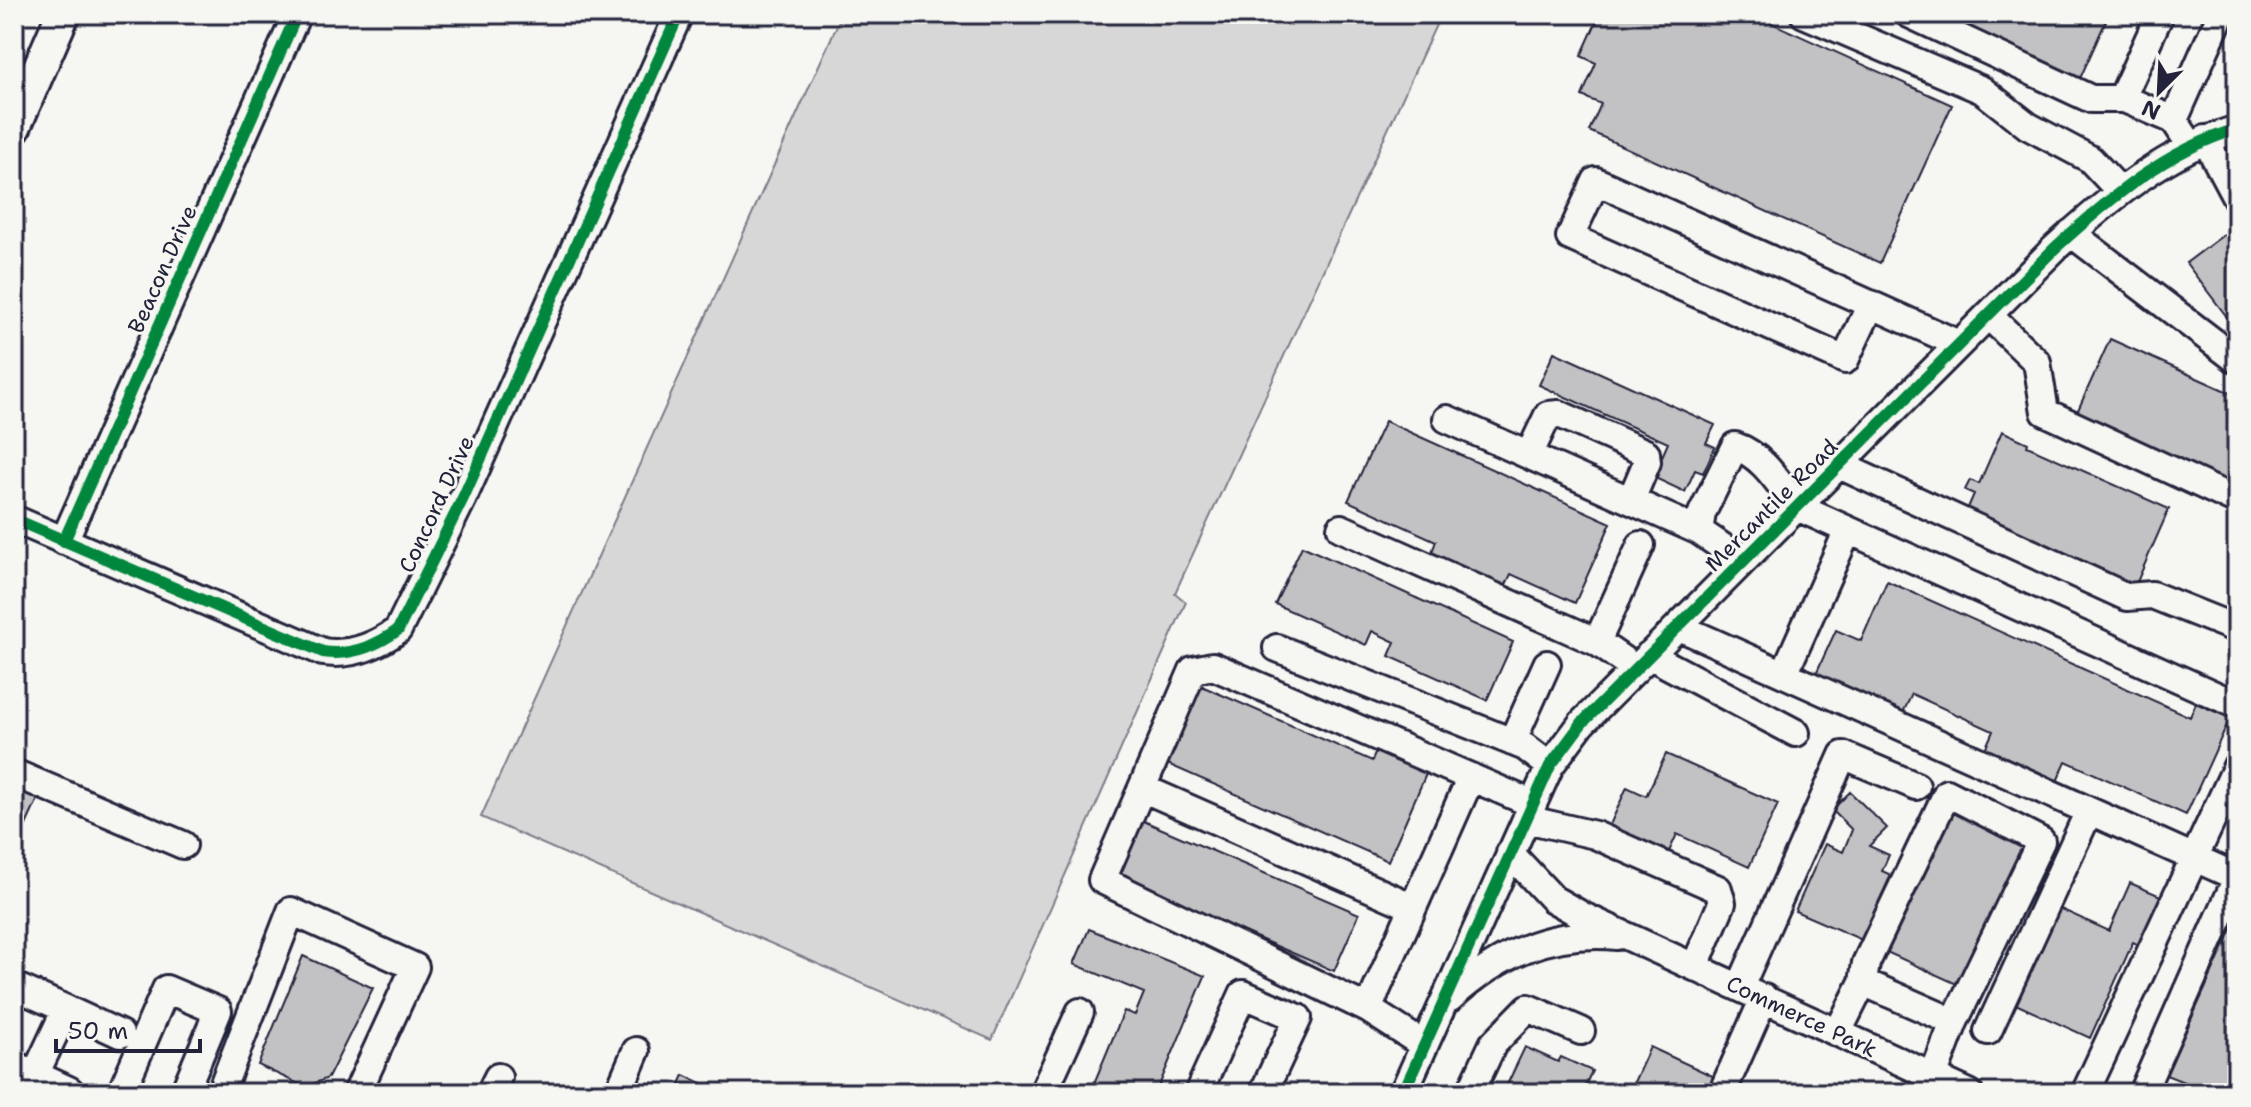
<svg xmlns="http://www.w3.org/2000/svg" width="2251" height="1107" viewBox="0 0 2251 1107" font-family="'Shantell Sans',sans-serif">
  <rect width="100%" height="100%" fill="#f6f6f2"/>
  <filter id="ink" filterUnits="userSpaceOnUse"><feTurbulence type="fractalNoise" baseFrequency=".0125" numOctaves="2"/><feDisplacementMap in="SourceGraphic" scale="16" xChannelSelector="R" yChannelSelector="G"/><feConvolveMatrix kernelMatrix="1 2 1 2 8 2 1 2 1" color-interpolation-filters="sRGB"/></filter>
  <g filter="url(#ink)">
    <!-- green -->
    <path fill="#d7d7d7" stroke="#7c7c89" stroke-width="2" d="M 842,14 L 1441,14 L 1175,593 L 1186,602 L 992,1040 L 481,817 Z"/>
    <!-- building -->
    <path fill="#c2c2c4" stroke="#22223b" stroke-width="2" d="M 1600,14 L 1752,14 L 1952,105 L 1880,263 L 1589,131 L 1601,104 L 1582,96 L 1596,63 L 1581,56 Z
      M 1924,14 L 2109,14 L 2078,83 Z
      M 2230,230 L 2237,239 L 2237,330 L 2186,263 Z
      M 2110,339 L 2237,396 L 2235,491 L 2074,419 Z
      M 1554,352 L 1715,425 L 1706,443 L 1715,447 L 1703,473 L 1695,470 L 1685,492 L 1653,477 L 1668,443 L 1539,385 Z
      M 1385,421 L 1611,523 L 1575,603 L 1511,574 L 1501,595 L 1436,566 L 1440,556 L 1432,552 L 1436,541 L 1348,501 Z
      M 2002,431 L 2028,443 L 2027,446 L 2169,509 L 2133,591 L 1964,517 L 1974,494 L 1965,490 L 1970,480 L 1979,484 Z
      M 1302,546 L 1513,642 L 1487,700 L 1389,656 L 1395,642 L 1372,631 L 1366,645 L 1275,604 Z
      M 1887,581 L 2190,717 L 2196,703 L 2230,718 L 2186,815 L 2066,761 L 2055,786 L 1983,754 L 1993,731 L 1912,694 L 1900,719 L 1813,680 L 1836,630 L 1861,641 Z
      M 1197,684 L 1372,761 L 1380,742 L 1430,765 L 1388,861 L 1163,762 Z
      M 1666,754 L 1778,804 L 1749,867 L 1677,834 L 1668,854 L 1609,827 L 1627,787 L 1646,796 Z
      M 14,788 L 38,799 L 14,851 Z
      M 1850,792 L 1887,828 L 1869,846 L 1889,855 L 1882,871 L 1891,875 L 1862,940 L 1795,911 L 1825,844 L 1843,852 L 1852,830 L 1832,810 Z
      M 1946,805 L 2027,842 L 1961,986 L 1880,949 Z
      M 1139,819 L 1359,914 L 1334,971 L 1115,876 Z
      M 2130,883 L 2163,897 L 2141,946 L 2133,942 L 2090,1038 L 2009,1001 L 2052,905 L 2109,931 Z
      M 2237,918 L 2237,1093 L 2212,1093 L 2166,1075 Z
      M 1089,929 L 1205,976 L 1156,1093 L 1090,1093 L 1124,1011 L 1135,1015 L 1144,993 L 1074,964 Z
      M 303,956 L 373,988 L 328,1078 L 305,1087 L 258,1065 Z
      M 1525,1047 L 1558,1062 L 1561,1057 L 1592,1071 L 1584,1088 L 1587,1093 L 1510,1093 L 1505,1089 Z
      M 1650,1047 L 1717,1078 L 1710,1093 L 1629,1093 Z
      M 684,1075 L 724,1093 L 676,1093 Z"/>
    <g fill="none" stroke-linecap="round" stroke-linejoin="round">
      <defs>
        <path id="minor" d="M 1804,14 L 1982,90 L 2028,126 L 2090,159 L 2120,191
          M 1909,14 L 2091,99 L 2124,99
          M 2160,14 L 2122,98 L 2174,120 L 2191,146
          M 2174,120 L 2221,14
          M 2205,139 L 2237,199
          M 2071,233 L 2237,360
          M 1871,304 L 1845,360 L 1570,237 L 1596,181 L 1959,344
          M 1988,315 L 2037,362 L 2045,412 L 2237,501
          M 1447,419 L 1699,531
          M 1529,455 L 1548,415 L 1559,414 L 1646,453 L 1647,462 L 1631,500
          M 1839,465 L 2127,597 L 2152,595 L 2237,629
          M 14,519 L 323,652 C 350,656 376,646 398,630 L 463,498 L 679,14
          M 1341,528 L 1597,642 L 1636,669
          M 64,541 L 297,14
          M 1743,561 L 1699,531 L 1702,513 L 1735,446 C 1764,456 1779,484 1797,507 L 2237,705
          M 1679,627 L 2237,877
          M 1597,642 L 1641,545
          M 1277,648 L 1525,747 L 1550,766
          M 1649,655 L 1796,733
          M 1784,674 L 1848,530
          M 1512,742 L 1547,664
          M 14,773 L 183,845
          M 1142,788 L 1413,907
          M 1526,819 L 1595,835 L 1718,889 L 1722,903 L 1695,966
          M 1510,853 L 1553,899 L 1583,916 L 1969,1093
          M 14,986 L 66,1009 L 34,1077
          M 1740,987 L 1843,755 L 1916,786
          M 1450,998 C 1499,954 1549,930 1617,936
          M 66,1009 L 120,1034
          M 1368,1009 L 1102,880 L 1193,670 L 1213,666 L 1533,804
          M 1988,1031 L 2089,811
          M 1838,1032 L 1863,982
          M 1424,1045 L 1368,1009 L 1471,777
          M 1933,1077 L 1954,1022 L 2041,841 L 1947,793 L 1866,963 L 1863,982 L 1954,1022
          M 224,1083 L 291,911 L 415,967 L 357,1093
          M 121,1093 L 166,989 L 218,1011 L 184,1093
          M 490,1093 L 498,1077
          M 618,1093 L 636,1051
          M 1043,1093 L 1080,1012
          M 1198,1093 L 1243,994 L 1298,1018 L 1263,1093
          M 1403,1093 L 1550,766 L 1582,723 L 2055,248 C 2110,198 2165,151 2237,129
          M 1470,1093 L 1493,1044 L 1528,1008 L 1581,1031
          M 1722,1093 L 1764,998
          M 2085,1093 L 2237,766
          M 2142,1093 L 2237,878"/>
        <path id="major" d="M 14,127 L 63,14
          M 14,1068 L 68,1093"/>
      </defs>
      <!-- minor casing -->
      <use href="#minor" stroke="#22223b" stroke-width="32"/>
      <!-- major casing -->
      <use href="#major" stroke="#22223b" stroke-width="38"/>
      <!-- minor -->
      <use href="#minor" stroke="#f6f6f2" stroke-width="26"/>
      <!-- major -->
      <use href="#major" stroke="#f6f6f2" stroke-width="32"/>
      <defs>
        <path id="cycleway" d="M 14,519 L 323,652 C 350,656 376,646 398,630 L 463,498 L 679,14
          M 64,541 L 297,14
          M 1403,1093 L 1550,766 L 1582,723 L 2055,248 C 2110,198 2165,151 2237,129"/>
      </defs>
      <!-- cycleway casing -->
      <use href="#cycleway" stroke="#f6f6f2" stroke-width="17"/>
      <!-- cycleway -->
      <use href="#cycleway" stroke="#00873e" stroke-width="12"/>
    </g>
  </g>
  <g text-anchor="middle" stroke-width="6" stroke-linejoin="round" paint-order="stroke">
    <!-- street labels -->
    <g font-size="22" fill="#22223b" stroke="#f6f6f2">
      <text transform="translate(162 269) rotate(-66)" y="8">Beacon Drive</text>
      <text transform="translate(436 504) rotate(-65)" y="8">Concord Drive</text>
      <text transform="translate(1771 505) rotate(-45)" y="8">Mercantile Road</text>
      <text transform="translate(1802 1016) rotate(25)" y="8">Commerce Park</text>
    </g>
  </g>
  <!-- margin -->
  <rect width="2251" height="1107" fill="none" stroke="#f6f6f2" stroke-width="48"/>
  <rect x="24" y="24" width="2203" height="1059" fill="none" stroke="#22223b" stroke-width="3" filter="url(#ink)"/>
  <!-- north arrow -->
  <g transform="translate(2159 92) rotate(204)" stroke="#f6f6f2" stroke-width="6" paint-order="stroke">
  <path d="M0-6L14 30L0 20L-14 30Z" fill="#22223b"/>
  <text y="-12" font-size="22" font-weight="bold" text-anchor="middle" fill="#22223b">N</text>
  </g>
  <!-- scale -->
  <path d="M56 1039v12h144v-12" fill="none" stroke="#22223b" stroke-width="4"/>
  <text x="68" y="1039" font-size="24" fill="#22223b" stroke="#f6f6f2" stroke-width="6" paint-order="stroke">50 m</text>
</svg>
